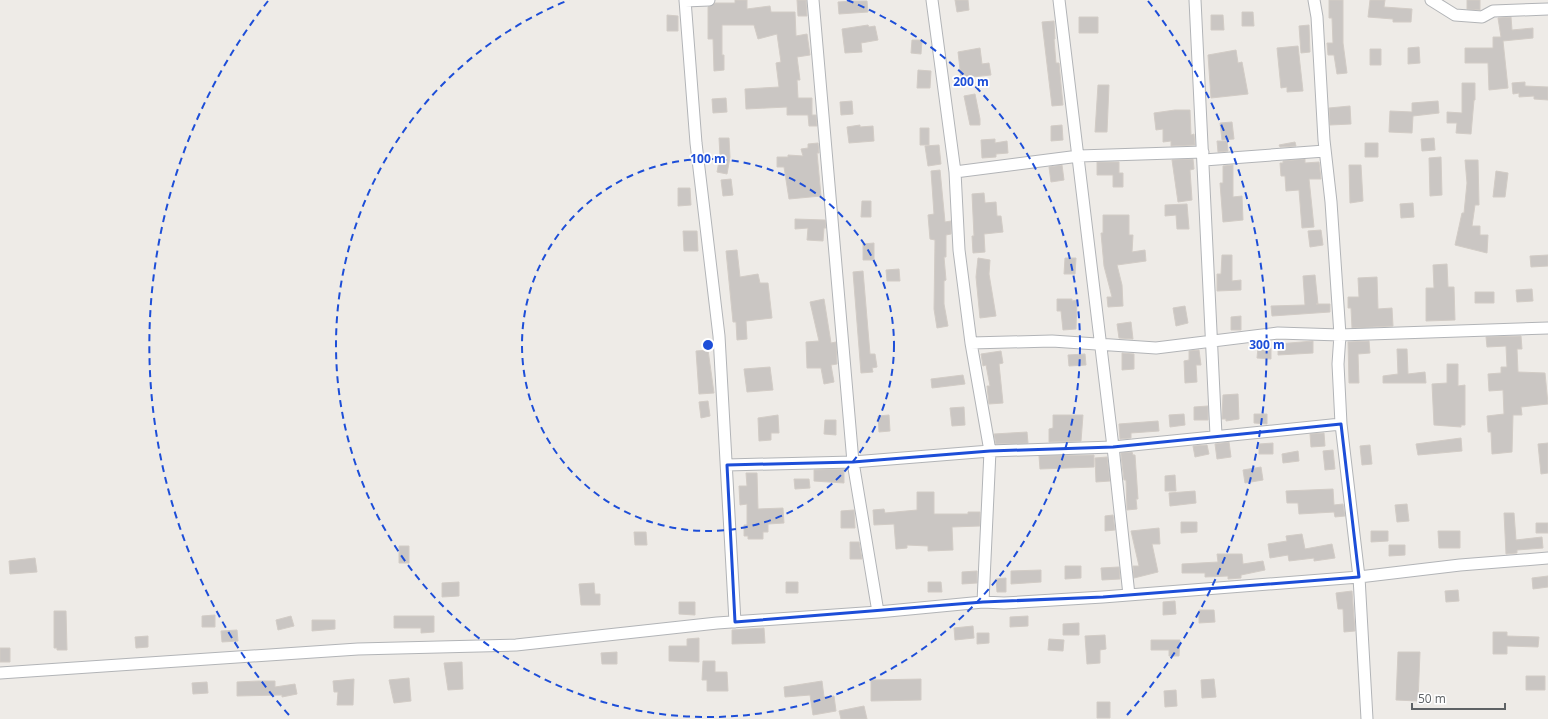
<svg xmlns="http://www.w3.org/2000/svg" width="1548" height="719" viewBox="0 0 1548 719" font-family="'Open Sans',sans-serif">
  <rect width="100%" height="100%" fill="#eeebe7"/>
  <!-- building -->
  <path fill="#cac6c3" stroke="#d2ccc6" d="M 735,0 L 747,0 L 747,9 L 770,6 L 771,12 L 795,12 L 796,36 L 807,34 L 810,55 L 797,57 L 800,80 L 797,80 L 798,98 L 812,98 L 812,115 L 816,115 L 817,126 L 809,126 L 808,115 L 787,115 L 787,107 L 746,109 L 745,89 L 779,87 L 776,63 L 781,62 L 777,34 L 758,39 L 754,25 L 722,25 L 722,55 L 724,55 L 724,70 L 714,71 L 713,39 L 708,39 L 708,7 L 715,3 L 735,3 Z
    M 797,0 L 806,0 L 807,16 L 798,16 Z
    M 955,0 L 968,0 L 969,10 L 957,12 Z
    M 1329,0 L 1343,0 L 1343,43 L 1347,73 L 1337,74 L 1334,55 L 1328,55 L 1327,43 L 1333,43 L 1332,18 L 1329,18 Z
    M 1370,0 L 1385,0 L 1384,7 L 1412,9 L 1411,22 L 1393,22 L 1393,19 L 1368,17 Z
    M 1467,0 L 1480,0 L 1480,10 L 1467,9 Z
    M 853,1 L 867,1 L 868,12 L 839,14 L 838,2 Z
    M 1242,12 L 1253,12 L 1254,26 L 1242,26 Z
    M 667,15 L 678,16 L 678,31 L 667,31 Z
    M 1211,15 L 1223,15 L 1224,30 L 1211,30 Z
    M 1079,17 L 1098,17 L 1098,33 L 1079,33 Z
    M 1511,17 L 1512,30 L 1533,28 L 1533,38 L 1503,41 L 1508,88 L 1489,90 L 1488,63 L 1465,63 L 1465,48 L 1493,48 L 1493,37 L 1501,37 L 1498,18 Z
    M 1054,21 L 1055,39 L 1054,39 L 1056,63 L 1059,63 L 1063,105 L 1052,106 L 1042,22 Z
    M 868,25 L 869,27 L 875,26 L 878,40 L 861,43 L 862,52 L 845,53 L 842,29 Z
    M 1309,25 L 1310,52 L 1301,53 L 1299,26 Z
    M 912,40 L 922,40 L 921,54 L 911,53 Z
    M 1298,46 L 1303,91 L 1287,92 L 1287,87 L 1281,88 L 1277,48 Z
    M 1419,47 L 1420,63 L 1408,64 L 1408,48 Z
    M 980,48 L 982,64 L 989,63 L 991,75 L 961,78 L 958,52 Z
    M 1370,49 L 1381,49 L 1381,65 L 1370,65 Z
    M 1236,50 L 1238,63 L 1242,62 L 1248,94 L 1211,98 L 1208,55 Z
    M 918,70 L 931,71 L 930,88 L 917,88 Z
    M 1525,82 L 1525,86 L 1548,87 L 1548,100 L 1534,99 L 1534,96 L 1519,97 L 1519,93 L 1513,94 L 1512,83 Z
    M 1462,83 L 1475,83 L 1475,100 L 1474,100 L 1471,134 L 1456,133 L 1457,123 L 1447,123 L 1447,112 L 1462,113 Z
    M 1098,85 L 1109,85 L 1107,132 L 1095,132 Z
    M 975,94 L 980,119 L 980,125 L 970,125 L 964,96 Z
    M 726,98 L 727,112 L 713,113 L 712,99 Z
    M 852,101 L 853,114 L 841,115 L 840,102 Z
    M 1438,101 L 1439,113 L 1413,116 L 1412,133 L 1389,132 L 1390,111 L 1412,112 L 1412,103 Z
    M 1350,106 L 1351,124 L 1330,125 L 1329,108 Z
    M 1175,110 L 1190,110 L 1191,135 L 1194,134 L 1195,145 L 1171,146 L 1171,141 L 1163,142 L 1163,129 L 1156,130 L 1154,113 Z
    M 1232,122 L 1234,139 L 1222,140 L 1220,123 Z
    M 860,125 L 860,127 L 873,126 L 874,141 L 849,143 L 847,127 Z
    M 1062,125 L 1063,140 L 1051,141 L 1051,126 Z
    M 920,128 L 929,128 L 929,145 L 920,145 Z
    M 719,138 L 729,138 L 730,157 L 727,174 L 717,172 L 720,156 Z
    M 1434,138 L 1435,150 L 1422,151 L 1421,139 Z
    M 995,139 L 995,143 L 1007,141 L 1008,153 L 996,154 L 996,157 L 982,158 L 981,140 Z
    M 1217,141 L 1227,141 L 1228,151 L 1218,152 Z
    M 1295,142 L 1296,146 L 1280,147 L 1279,145 Z
    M 818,143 L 819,153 L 817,153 L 821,196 L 789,199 L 784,167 L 777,167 L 777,157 L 788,157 L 788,155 L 803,156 L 801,149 L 808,148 L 808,144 Z
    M 1365,143 L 1378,143 L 1378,157 L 1365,157 Z
    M 939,145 L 941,164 L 928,166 L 925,146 Z
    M 1441,157 L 1442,195 L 1430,196 L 1429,158 Z
    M 1193,159 L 1194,169 L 1190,170 L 1192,200 L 1178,202 L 1172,160 Z
    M 1305,159 L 1305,163 L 1319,162 L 1321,179 L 1309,179 L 1314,227 L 1302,228 L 1299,190 L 1286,191 L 1285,176 L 1281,176 L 1280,163 L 1283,163 L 1283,161 Z
    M 1465,160 L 1478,160 L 1479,205 L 1475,205 L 1472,226 L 1480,226 L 1480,235 L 1488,235 L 1487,253 L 1455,245 L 1462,213 L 1464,213 L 1467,183 Z
    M 1097,162 L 1119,162 L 1119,173 L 1123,173 L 1123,187 L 1113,187 L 1113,175 L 1097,175 Z
    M 1062,165 L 1064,180 L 1051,182 L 1049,167 Z
    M 1233,165 L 1233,197 L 1242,196 L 1243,220 L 1223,222 L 1220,183 L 1223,183 L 1223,166 Z
    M 1349,165 L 1361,165 L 1363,201 L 1350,203 Z
    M 940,170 L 945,222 L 951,221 L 951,234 L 946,235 L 946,257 L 944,257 L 946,280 L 944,281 L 944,304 L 948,326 L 937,328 L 934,309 L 935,240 L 930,239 L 928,215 L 934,214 L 931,171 Z
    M 1496,171 L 1508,173 L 1505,197 L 1493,197 Z
    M 731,179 L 733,195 L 723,196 L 721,180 Z
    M 678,188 L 690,188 L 691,205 L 678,206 Z
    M 984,193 L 985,203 L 996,202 L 997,216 L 1001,216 L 1003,232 L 984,234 L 985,252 L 973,253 L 972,236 L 974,236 L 972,194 Z
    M 862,201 L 871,201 L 871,217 L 861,217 Z
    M 1413,203 L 1414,217 L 1401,218 L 1400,204 Z
    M 1187,204 L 1189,229 L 1177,229 L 1176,215 L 1165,216 L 1165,205 Z
    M 1103,215 L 1129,215 L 1129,235 L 1133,235 L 1132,252 L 1145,250 L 1146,261 L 1117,265 L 1122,285 L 1123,306 L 1108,307 L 1107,297 L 1112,297 L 1104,266 L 1101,233 L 1103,233 Z
    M 795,219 L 825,220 L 826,228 L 824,228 L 823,241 L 807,240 L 808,228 L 795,229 Z
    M 1321,230 L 1323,245 L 1310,247 L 1308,231 Z
    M 683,231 L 697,231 L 698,251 L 684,251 Z
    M 874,243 L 874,260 L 863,260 L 863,244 Z
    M 737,250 L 740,277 L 758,274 L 760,283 L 768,283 L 772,318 L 746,321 L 747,339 L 737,340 L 736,322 L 733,322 L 726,251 Z
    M 1222,255 L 1232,255 L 1232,281 L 1241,280 L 1241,290 L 1217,291 L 1217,274 L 1221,274 Z
    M 1548,255 L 1548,266 L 1531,267 L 1530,256 Z
    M 978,258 L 990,260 L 989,274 L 996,316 L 980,318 L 976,277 Z
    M 1065,258 L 1076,258 L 1075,274 L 1064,274 Z
    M 1447,264 L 1448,287 L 1454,287 L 1455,320 L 1426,321 L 1426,288 L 1434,288 L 1433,265 Z
    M 899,269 L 900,281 L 887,281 L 886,270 Z
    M 863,271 L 870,354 L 875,354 L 877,367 L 872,368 L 873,372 L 861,373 L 853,272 Z
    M 1315,275 L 1318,304 L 1316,304 L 1330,304 L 1330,312 L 1272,316 L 1271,306 L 1305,305 L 1303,276 Z
    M 1377,277 L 1378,309 L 1392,308 L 1393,326 L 1352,328 L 1351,308 L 1348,308 L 1348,297 L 1359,297 L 1358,278 Z
    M 1532,289 L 1533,301 L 1517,302 L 1516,290 Z
    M 1475,292 L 1494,292 L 1494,303 L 1475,303 Z
    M 824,299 L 831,343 L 836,342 L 837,364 L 831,365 L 834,382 L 824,384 L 821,368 L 807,368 L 806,342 L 819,341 L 810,302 Z
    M 1057,299 L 1072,299 L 1072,301 L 1077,300 L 1076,329 L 1063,330 L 1061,311 L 1057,311 Z
    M 1185,306 L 1188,323 L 1176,326 L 1173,308 Z
    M 1241,316 L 1241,330 L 1231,330 L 1231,317 Z
    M 1131,322 L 1133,339 L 1119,338 L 1117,324 Z
    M 1521,336 L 1522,349 L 1517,349 L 1518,372 L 1545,373 L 1548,404 L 1521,407 L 1522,415 L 1513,415 L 1512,452 L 1492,454 L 1491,432 L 1488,432 L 1488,430 L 1487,416 L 1504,414 L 1503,390 L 1489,391 L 1488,374 L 1501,373 L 1501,367 L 1507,367 L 1506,346 L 1487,347 L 1486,337 Z
    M 1313,341 L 1313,353 L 1278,355 L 1278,344 Z
    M 1369,341 L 1370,353 L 1358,354 L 1359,383 L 1349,383 L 1348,342 Z
    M 1258,347 L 1271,348 L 1271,359 L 1257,358 Z
    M 1397,349 L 1407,349 L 1408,374 L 1425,372 L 1426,383 L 1383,383 L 1383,376 L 1398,374 Z
    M 708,350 L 714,393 L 699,394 L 696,351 Z
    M 1199,350 L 1201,365 L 1196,365 L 1197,382 L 1185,383 L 1184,361 L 1189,360 L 1189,351 Z
    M 1001,351 L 1003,363 L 999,364 L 1003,403 L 989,404 L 987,386 L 990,386 L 986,365 L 983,366 L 981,354 Z
    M 1122,353 L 1134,354 L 1134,369 L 1122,370 Z
    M 1085,354 L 1086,365 L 1069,366 L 1068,355 Z
    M 1447,364 L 1458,364 L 1458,386 L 1465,385 L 1465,425 L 1461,425 L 1461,427 L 1434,425 L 1432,384 L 1447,383 Z
    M 770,367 L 773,390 L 747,392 L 744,369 Z
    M 963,375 L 965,384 L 932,388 L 931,379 Z
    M 1238,394 L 1239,419 L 1226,421 L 1226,419 L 1222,419 L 1223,395 Z
    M 708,401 L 710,416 L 701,418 L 699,402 Z
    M 1208,406 L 1208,420 L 1194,420 L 1194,407 Z
    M 964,407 L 965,425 L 952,426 L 950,408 Z
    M 1184,414 L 1185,425 L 1170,427 L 1169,415 Z
    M 1254,414 L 1267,414 L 1267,424 L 1254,423 Z
    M 778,415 L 779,433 L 771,433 L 771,440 L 759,441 L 758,418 Z
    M 889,415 L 890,431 L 879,432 L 878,416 Z
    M 1053,415 L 1083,415 L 1081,441 L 1049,442 L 1049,429 L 1053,428 Z
    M 825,420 L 836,420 L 836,435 L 824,434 Z
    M 1158,421 L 1159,431 L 1131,433 L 1131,438 L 1120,439 L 1119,424 Z
    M 1027,432 L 1028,443 L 996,444 L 994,434 Z
    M 1324,433 L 1325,446 L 1311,447 L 1310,434 Z
    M 1461,438 L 1462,451 L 1418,455 L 1416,444 Z
    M 1229,442 L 1231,457 L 1217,459 L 1215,444 Z
    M 1273,443 L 1273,454 L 1259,454 L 1259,444 Z
    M 1548,443 L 1548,473 L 1541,474 L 1538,444 Z
    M 1207,445 L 1209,454 L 1195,457 L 1193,446 Z
    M 1370,445 L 1372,464 L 1362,465 L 1360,446 Z
    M 1333,450 L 1335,469 L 1325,470 L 1323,451 Z
    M 1298,451 L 1299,461 L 1283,463 L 1282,454 Z
    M 1132,452 L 1133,455 L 1135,455 L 1138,499 L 1136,499 L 1137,509 L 1127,510 L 1126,480 L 1124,480 L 1121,455 L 1121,453 Z
    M 1094,455 L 1094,467 L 1040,469 L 1039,456 Z
    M 1107,457 L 1110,481 L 1096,482 L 1095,458 Z
    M 1261,467 L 1263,480 L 1245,483 L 1243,470 Z
    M 844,469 L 844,483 L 814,481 L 814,470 Z
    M 746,473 L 757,473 L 758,509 L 783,508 L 784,523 L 768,524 L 768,532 L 763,532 L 763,539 L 748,539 L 748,536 L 744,536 L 744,525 L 747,525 L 747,504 L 740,505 L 739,486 L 747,486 Z
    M 1175,475 L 1176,491 L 1165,491 L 1165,476 Z
    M 794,479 L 809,479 L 810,488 L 795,489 Z
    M 1333,489 L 1334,505 L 1343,504 L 1345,516 L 1335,517 L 1334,512 L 1299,514 L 1298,503 L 1287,503 L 1286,491 Z
    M 1195,491 L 1196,503 L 1170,506 L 1169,493 Z
    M 917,492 L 934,492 L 934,514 L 968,514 L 968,512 L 980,512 L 980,526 L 952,527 L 953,550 L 928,551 L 928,546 L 907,545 L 907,548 L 896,549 L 894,524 L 874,525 L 873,510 L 884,509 L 885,513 L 917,510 Z
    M 1407,504 L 1409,521 L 1397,522 L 1395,505 Z
    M 854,510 L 855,528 L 841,528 L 841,511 Z
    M 1504,513 L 1514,513 L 1516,540 L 1542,537 L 1543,548 L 1517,550 L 1517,553 L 1506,554 Z
    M 1113,515 L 1115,530 L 1105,531 L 1105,516 Z
    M 1181,522 L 1197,522 L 1197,532 L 1181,533 Z
    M 1536,523 L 1548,523 L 1548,533 L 1536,533 Z
    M 1159,528 L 1160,544 L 1152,544 L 1158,572 L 1134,578 L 1133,566 L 1139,566 L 1131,531 Z
    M 1371,531 L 1388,531 L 1388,541 L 1371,542 Z
    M 1438,531 L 1460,531 L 1460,548 L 1439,548 Z
    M 634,532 L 646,532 L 647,545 L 635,545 Z
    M 1302,534 L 1305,549 L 1332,544 L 1335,558 L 1314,561 L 1314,558 L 1289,561 L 1288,555 L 1270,558 L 1268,544 L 1287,541 L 1286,536 Z
    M 850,542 L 859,542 L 862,559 L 850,559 Z
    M 1389,545 L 1405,545 L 1405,555 L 1389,556 Z
    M 399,546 L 409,546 L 409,563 L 399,563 Z
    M 1217,554 L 1242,554 L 1243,564 L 1263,561 L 1265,570 L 1241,575 L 1241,578 L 1228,579 L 1228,576 L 1205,577 L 1205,573 L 1182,573 L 1182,564 L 1218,562 Z
    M 35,558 L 37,572 L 10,574 L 9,561 Z
    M 1065,566 L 1081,566 L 1081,578 L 1065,579 Z
    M 1119,567 L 1120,579 L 1102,580 L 1101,568 Z
    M 1041,570 L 1041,582 L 1011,584 L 1011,571 Z
    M 977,571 L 977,583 L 962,584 L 962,572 Z
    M 1548,576 L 1548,587 L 1533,589 L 1532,578 Z
    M 1006,578 L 1006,592 L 997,592 L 996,579 Z
    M 459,582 L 459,596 L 442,597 L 442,583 Z
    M 786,582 L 798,582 L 798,593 L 786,593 Z
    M 928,582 L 941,582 L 942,592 L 928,592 Z
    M 594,583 L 595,594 L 600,594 L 600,605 L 581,605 L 579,584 Z
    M 1458,590 L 1459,601 L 1446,602 L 1445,591 Z
    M 1352,591 L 1355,631 L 1344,632 L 1343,609 L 1338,609 L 1336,593 Z
    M 1175,601 L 1176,614 L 1163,615 L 1163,602 Z
    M 679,602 L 695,602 L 695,615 L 679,614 Z
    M 1199,610 L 1214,610 L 1215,622 L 1199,623 Z
    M 54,611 L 66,611 L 67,650 L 57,650 L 57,648 L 54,648 Z
    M 215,615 L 215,627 L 202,627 L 202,616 Z
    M 291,616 L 294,626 L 278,630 L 276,620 Z
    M 394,616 L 434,616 L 434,632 L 421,633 L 421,628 L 394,628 Z
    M 1028,616 L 1028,626 L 1010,627 L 1010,617 Z
    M 312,620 L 335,620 L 335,629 L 312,631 Z
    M 1079,623 L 1079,635 L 1063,635 L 1063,624 Z
    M 973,626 L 974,638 L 955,640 L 954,628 Z
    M 764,628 L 765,643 L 732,644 L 732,630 Z
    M 237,630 L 238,641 L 222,642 L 221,631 Z
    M 1493,632 L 1507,632 L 1507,636 L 1539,637 L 1538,647 L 1507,646 L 1507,654 L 1493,654 Z
    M 977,633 L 989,633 L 989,643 L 977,644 Z
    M 1105,635 L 1106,649 L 1100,650 L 1100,663 L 1087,664 L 1085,636 Z
    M 148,636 L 148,647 L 136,648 L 135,637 Z
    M 699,638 L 699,662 L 669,661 L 669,646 L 687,646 L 687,639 Z
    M 1049,639 L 1064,640 L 1063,651 L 1048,650 Z
    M 1151,640 L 1180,640 L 1179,656 L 1169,656 L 1169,650 L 1151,650 Z
    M 0,648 L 10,648 L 10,662 L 0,662 Z
    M 617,652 L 617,664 L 602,664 L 601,653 Z
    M 1398,652 L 1420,652 L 1418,701 L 1396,700 Z
    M 703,661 L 715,661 L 715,672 L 727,672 L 728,691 L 707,691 L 707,680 L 702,680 Z
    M 462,662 L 463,689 L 448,690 L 444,663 Z
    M 1526,676 L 1545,676 L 1545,690 L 1526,690 Z
    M 409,678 L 411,701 L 394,703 L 389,680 Z
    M 354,679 L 353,705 L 337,705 L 338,692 L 334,692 L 333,681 Z
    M 921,679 L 921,700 L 871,701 L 871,680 Z
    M 1214,679 L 1216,697 L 1202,698 L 1201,680 Z
    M 259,681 L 275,681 L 275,687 L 295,684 L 297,694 L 282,697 L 282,695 L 237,696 L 237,682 Z
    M 822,681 L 824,697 L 834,696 L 836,711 L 813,715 L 810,695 L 785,697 L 784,687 Z
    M 207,682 L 208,693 L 193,694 L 192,683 Z
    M 1176,690 L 1177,706 L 1165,707 L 1164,691 Z
    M 1097,702 L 1110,702 L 1110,718 L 1097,718 Z
    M 864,706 L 867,719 L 841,719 L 839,711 Z"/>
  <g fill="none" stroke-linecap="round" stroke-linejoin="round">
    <defs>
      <path id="minor" d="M 685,0 L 696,143 L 719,336 L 735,622
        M 813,0 L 853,462 L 878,612
        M 932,0 L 955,172 L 959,250 L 971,343 L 990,451 L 983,602
        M 1059,0 L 1113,447 L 1129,595
        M 1195,0 L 1216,435
        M 1314,0 L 1317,17 L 1324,140 L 1331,202 L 1340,335 L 1338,364 L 1341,424 L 1359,577 L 1367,719
        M 1431,0 L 1455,15 L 1482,17 L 1493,11 L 1548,9
        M 685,1 L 709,0
        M 1204,160 L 1325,151
        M 955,172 L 1079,156 L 1203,152
        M 971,343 L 1052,341 L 1156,348 L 1278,333 L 1340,335 L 1548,328
        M 727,465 L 853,462 L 990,451 L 1113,447 L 1341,424
        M 0,673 L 358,649 L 516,645 L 717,623 L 878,612 L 983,602 L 1004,603 L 1103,597 L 1359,577 L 1460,565 L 1548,558"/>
    </defs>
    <!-- minor casing -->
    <use href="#minor" stroke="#b2b4b7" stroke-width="13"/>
    <!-- minor -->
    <use href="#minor" stroke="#fff" stroke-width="11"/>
  </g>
  <!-- marked area -->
  <path fill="none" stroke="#1d4ed8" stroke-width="3" stroke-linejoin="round" d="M 1341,424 L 1359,577 L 1103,597 L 983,602 L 735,622 L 727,465 L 853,462 L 990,451 L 1113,447 Z"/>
  <!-- distance rings -->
  <g fill="none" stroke="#1d4ed8" stroke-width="2" stroke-dasharray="7 5">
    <circle cx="708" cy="345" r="186"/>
    <path d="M847 0A372 372 0 1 1 569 0"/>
    <path d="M289 715A559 559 0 0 1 268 1M1148 1A559 559 0 0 1 1127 715"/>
  </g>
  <circle cx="708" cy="345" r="6" fill="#1d4ed8" stroke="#fff" stroke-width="2"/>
  <g font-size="12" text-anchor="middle" font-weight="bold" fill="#1d4ed8" stroke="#fff" stroke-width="3.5" stroke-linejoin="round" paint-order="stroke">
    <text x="971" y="86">200 m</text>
    <text x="708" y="163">100 m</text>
    <text x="1267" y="349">300 m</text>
  </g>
  <!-- scale -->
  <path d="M1412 703v6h93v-6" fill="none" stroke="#5e6265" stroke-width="2"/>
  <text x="1418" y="703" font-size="12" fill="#5e6265" stroke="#ffffff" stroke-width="3" paint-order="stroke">50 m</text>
</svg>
